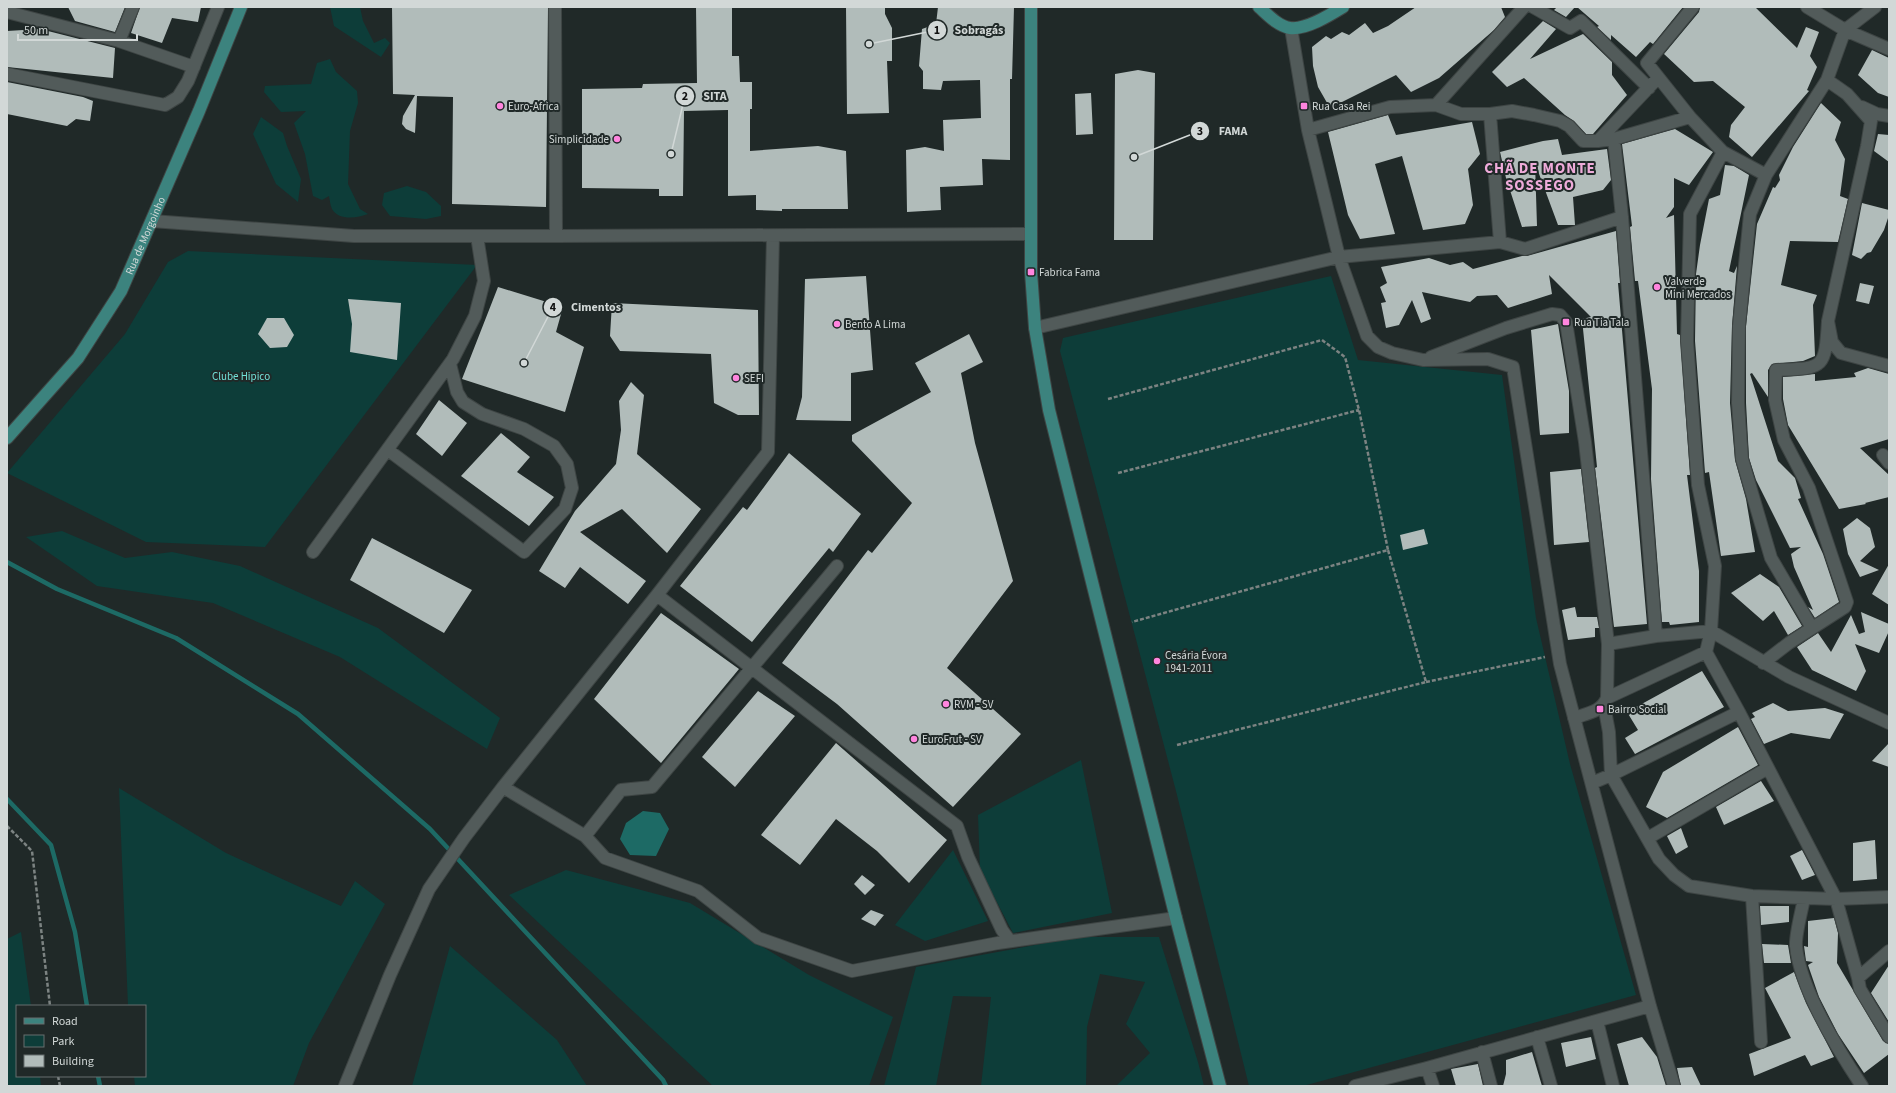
<svg xmlns="http://www.w3.org/2000/svg" width="1896" height="1093" viewBox="0 0 1896 1093" font-family="'Source Sans 3',sans-serif">
  <rect width="100%" height="100%" fill="#202928"/>
  <!-- green -->
  <path fill="#0d3d39" d="M 330,7 L 360,7 L 363,21 L 374,43 L 385,38 L 390,43 L 381,57 L 334,26 Z
    M 330,59 L 336,72 L 357,91 L 358,103 L 350,131 L 348,184 L 360,209 L 368,214 C 357,218 339,221 332,209 C 330,205 330,200 329,196 L 322,200 L 313,196 L 305,154 L 294,123 L 306,111 L 281,112 L 264,92 L 265,86 L 311,84 L 317,63 Z
    M 261,117 L 283,133 L 287,146 L 301,179 L 298,202 L 276,184 L 253,134 Z
    M 407,186 L 426,192 L 441,206 L 441,216 L 426,219 L 390,216 L 382,205 L 384,193 Z
    M 188,251 L 477,265 L 265,547 L 146,542 L 7,473 L 125,334 L 168,262 Z
    M 1331,276 L 1358,360 L 1502,375 L 1536,618 L 1570,764 L 1636,995 L 1303,1086 L 1249,1086 L 1176,791 L 1060,351 L 1063,338 Z
    M 62,531 L 125,558 L 172,552 L 240,566 L 378,628 L 500,718 L 487,749 L 340,657 L 213,603 L 97,586 L 26,537 Z
    M 1081,760 L 1112,913 L 1013,933 L 980,870 L 978,815 Z
    M 119,788 L 226,853 L 341,906 L 355,881 L 385,904 L 309,1043 L 293,1086 L 135,1086 L 134,1076 L 145,1076 L 145,1006 L 128,1006 Z
    M 953,850 L 988,921 L 925,941 L 895,925 Z
    M 566,870 L 690,903 L 809,975 L 893,1017 L 869,1086 L 713,1086 L 509,895 Z
    M 21,932 L 31,1006 L 17,1006 L 17,1076 L 40,1076 L 41,1086 L 7,1086 L 7,939 Z
    M 1079,937 L 1159,937 L 1198,1062 L 1204,1086 L 1116,1086 L 1150,1053 L 1126,1024 L 1145,982 L 1100,974 L 1087,1027 L 1086,1086 L 981,1086 L 991,997 L 953,996 L 936,1086 L 884,1086 L 916,967 Z
    M 450,946 L 557,1040 L 587,1086 L 412,1086 Z"/>
  <!-- water -->
  <path fill="#1d6a65" d="M 643,811 L 660,813 L 669,829 L 656,856 L 630,855 L 620,839 L 626,823 Z"/>
  <g fill="none" stroke-linecap="round" stroke-linejoin="round">
    <!-- stream -->
    <path stroke="#1d6a65" stroke-width="4.5" d="M 7,562 L 57,589 L 176,638 L 298,714 L 430,829 L 663,1080 L 666,1086
      M 7,799 L 51,845 L 75,932 L 87,1006
      M 98,1076 L 100,1086"/>
  </g>
  <!-- building -->
  <path fill="#b1bcba" d="M 68,7 L 125,7 L 115,32 L 75,21 Z
    M 140,7 L 201,7 L 198,22 L 172,18 L 162,43 L 131,33 Z
    M 392,7 L 548,7 L 546,207 L 452,204 L 453,97 L 417,96 L 415,133 L 406,129 L 402,124 L 403,116 L 415,95 L 393,94 Z
    M 696,7 L 732,7 L 732,56 L 739,56 L 740,82 L 752,82 L 752,109 L 750,109 L 750,151 L 818,146 L 846,151 L 848,209 L 782,209 L 782,211 L 756,210 L 756,195 L 728,196 L 728,110 L 684,111 L 683,196 L 659,196 L 659,189 L 582,188 L 582,89 L 642,88 L 643,84 L 697,83 Z
    M 846,7 L 885,7 L 885,14 L 892,28 L 892,61 L 887,61 L 889,113 L 847,114 Z
    M 938,7 L 1014,7 L 1012,79 L 1010,79 L 1010,160 L 982,159 L 983,185 L 940,187 L 941,210 L 907,212 L 906,150 L 925,147 L 944,151 L 943,120 L 981,118 L 980,80 L 943,81 L 941,90 L 923,89 L 923,71 L 919,66 L 922,29 L 936,24 Z
    M 1416,7 L 1501,7 L 1505,17 L 1494,30 L 1439,78 L 1411,92 L 1396,75 L 1330,108 L 1318,87 L 1313,66 L 1312,47 L 1326,36 L 1331,39 L 1342,32 L 1349,35 L 1365,23 L 1373,33 L 1388,26 Z
    M 1557,7 L 1575,7 L 1566,17 L 1554,10 Z
    M 1577,7 L 1683,7 L 1653,44 L 1650,42 L 1636,57 L 1611,35 L 1611,40 L 1597,27 L 1599,26 Z
    M 1700,7 L 1755,7 L 1797,48 L 1806,27 L 1819,32 L 1810,56 L 1817,67 L 1807,90 L 1809,91 L 1752,157 L 1729,137 L 1731,125 L 1745,107 L 1713,81 L 1694,82 L 1664,54 L 1699,12 Z
    M 1543,21 L 1556,29 L 1530,59 L 1583,34 L 1612,62 L 1612,75 L 1627,95 L 1593,134 L 1586,134 L 1574,121 L 1565,115 L 1524,78 L 1507,87 L 1492,72 Z
    M 40,29 L 115,48 L 113,78 L 7,67 L 7,31 Z
    M 1872,50 L 1889,58 L 1889,97 L 1878,93 L 1858,75 Z
    M 1138,70 L 1155,73 L 1153,240 L 1114,240 L 1115,74 Z
    M 7,82 L 83,97 L 93,101 L 90,121 L 76,119 L 67,126 L 7,114 Z
    M 1091,93 L 1093,134 L 1076,135 L 1075,94 Z
    M 1821,103 L 1841,122 L 1835,140 L 1845,159 L 1840,196 L 1848,199 L 1838,242 L 1790,241 L 1781,285 L 1817,295 L 1813,305 L 1815,356 L 1803,361 L 1772,364 L 1768,370 L 1768,397 L 1752,373 L 1750,374 L 1778,461 L 1795,478 L 1801,498 L 1798,499 L 1823,554 L 1839,602 L 1815,618 L 1808,607 L 1813,610 L 1794,567 L 1791,554 L 1801,547 L 1790,548 L 1756,480 L 1749,458 L 1746,403 L 1746,326 L 1757,224 L 1773,187 L 1775,188 L 1780,180 L 1779,175 L 1793,147 Z
    M 1388,115 L 1396,135 L 1472,122 L 1480,154 L 1468,169 L 1473,205 L 1465,224 L 1423,230 L 1402,156 L 1375,164 L 1395,234 L 1360,239 L 1348,215 L 1328,132 Z
    M 1675,129 L 1713,152 L 1689,185 L 1674,178 L 1674,207 L 1666,218 L 1674,215 L 1677,334 L 1680,335 L 1690,475 L 1687,475 L 1699,571 L 1699,622 L 1670,625 L 1669,622 L 1662,622 L 1651,479 L 1652,389 L 1638,281 L 1635,281 L 1630,227 L 1632,226 L 1622,144 Z
    M 1878,134 L 1889,135 L 1889,162 L 1874,151 Z
    M 1558,139 L 1562,155 L 1607,149 L 1611,180 L 1603,190 L 1573,197 L 1575,225 L 1558,225 L 1535,163 L 1537,226 L 1522,227 L 1506,178 L 1500,152 L 1543,141 Z
    M 1725,165 L 1734,166 L 1749,175 L 1729,271 L 1734,273 L 1737,266 L 1732,326 L 1730,403 L 1735,460 L 1746,499 L 1755,552 L 1721,556 L 1709,472 L 1705,473 L 1695,341 L 1696,274 L 1700,245 L 1709,199 L 1720,195 Z
    M 1862,203 L 1889,210 L 1889,215 L 1884,230 L 1871,252 L 1867,253 L 1861,259 L 1852,255 Z
    M 1616,231 L 1620,283 L 1618,283 L 1647,624 L 1614,627 L 1595,468 L 1597,467 L 1582,319 L 1591,317 L 1549,275 L 1552,294 L 1508,308 L 1497,295 L 1477,296 L 1470,302 L 1422,292 L 1431,319 L 1421,323 L 1412,300 L 1399,325 L 1386,328 L 1381,303 L 1386,302 L 1380,287 L 1387,283 L 1381,267 L 1429,258 L 1450,265 L 1463,262 L 1473,269 L 1522,256 L 1527,256 Z
    M 866,276 L 873,370 L 851,373 L 851,421 L 796,420 L 802,397 L 805,279 Z
    M 1860,283 L 1874,286 L 1869,304 L 1856,301 Z
    M 498,287 L 563,307 L 556,332 L 584,347 L 565,412 L 462,379 Z
    M 348,299 L 401,303 L 397,360 L 350,352 L 352,324 Z
    M 612,303 L 758,310 L 759,415 L 738,415 L 714,403 L 711,354 L 620,351 L 610,336 Z
    M 267,318 L 284,318 L 294,335 L 287,347 L 270,348 L 258,334 Z
    M 1558,324 L 1569,391 L 1569,433 L 1540,435 L 1531,330 Z
    M 969,334 L 983,362 L 961,373 L 975,443 L 1013,581 L 947,668 L 1021,734 L 953,807 L 837,704 L 782,663 L 868,550 L 872,553 L 912,503 L 852,441 L 852,435 L 931,392 L 915,363 Z
    M 1868,368 L 1889,374 L 1889,439 L 1860,448 L 1889,475 L 1889,497 L 1865,503 L 1866,504 L 1839,509 L 1788,425 L 1783,399 L 1783,377 L 1815,374 L 1815,381 L 1856,377 L 1854,373 Z
    M 631,382 L 644,395 L 637,454 L 701,509 L 667,553 L 622,509 L 580,532 L 646,581 L 628,604 L 580,567 L 565,588 L 539,571 L 575,511 L 616,464 L 621,430 L 619,401 Z
    M 439,400 L 467,423 L 442,456 L 416,434 Z
    M 501,433 L 530,457 L 517,472 L 554,497 L 529,526 L 461,476 Z
    M 789,453 L 861,514 L 833,552 L 829,548 L 752,642 L 680,586 L 743,507 L 747,510 Z
    M 1581,469 L 1589,542 L 1554,545 L 1550,472 Z
    M 1857,518 L 1870,528 L 1875,547 L 1860,561 L 1879,570 L 1860,577 L 1848,554 L 1843,529 Z
    M 1424,529 L 1428,544 L 1403,550 L 1400,535 Z
    M 372,538 L 472,590 L 444,633 L 350,580 Z
    M 1889,564 L 1889,605 L 1872,594 Z
    M 1760,574 L 1779,587 L 1802,626 L 1788,635 L 1774,611 L 1763,621 L 1731,593 Z
    M 1575,607 L 1577,617 L 1597,617 L 1599,628 L 1595,628 L 1595,637 L 1568,640 L 1562,610 Z
    M 1861,612 L 1889,624 L 1889,631 L 1879,653 L 1855,644 L 1866,671 L 1856,691 L 1812,670 L 1797,647 L 1818,633 L 1831,652 L 1851,615 L 1859,634 L 1865,632 Z
    M 661,613 L 739,669 L 661,763 L 594,699 Z
    M 1702,671 L 1724,707 L 1635,754 L 1625,738 L 1638,730 L 1627,712 Z
    M 758,691 L 795,716 L 735,787 L 702,757 Z
    M 1773,703 L 1788,711 L 1825,708 L 1844,714 L 1830,739 L 1791,733 L 1764,744 L 1751,719 L 1755,717 L 1752,713 Z
    M 1738,727 L 1758,765 L 1667,818 L 1646,807 L 1663,772 Z
    M 836,743 L 947,840 L 909,883 L 877,851 L 836,819 L 800,865 L 761,835 Z
    M 1889,743 L 1889,767 L 1872,761 Z
    M 1761,781 L 1774,801 L 1724,825 L 1716,807 Z
    M 1681,828 L 1688,847 L 1676,854 L 1667,836 Z
    M 1875,840 L 1877,879 L 1853,881 L 1853,843 Z
    M 1802,850 L 1815,875 L 1802,880 L 1790,856 Z
    M 862,875 L 875,885 L 865,895 L 854,884 Z
    M 1760,906 L 1789,906 L 1789,922 L 1761,925 Z
    M 871,910 L 884,915 L 875,926 L 861,919 Z
    M 1834,918 L 1838,933 L 1837,963 L 1883,1041 L 1889,1044 L 1889,1054 L 1864,1073 L 1838,1034 L 1819,997 L 1808,965 L 1813,962 L 1806,961 L 1804,946 L 1808,947 L 1808,921 Z
    M 1762,944 L 1788,945 L 1791,963 L 1764,963 Z
    M 1889,965 L 1889,1022 L 1871,993 Z
    M 1794,972 L 1806,1003 L 1834,1057 L 1811,1066 L 1805,1055 L 1754,1076 L 1749,1054 L 1791,1038 L 1765,988 Z
    M 1591,1037 L 1596,1059 L 1566,1067 L 1561,1043 Z
    M 1642,1037 L 1657,1057 L 1666,1086 L 1629,1086 L 1617,1044 Z
    M 1532,1052 L 1542,1086 L 1503,1086 L 1506,1074 L 1506,1060 Z
    M 1478,1064 L 1483,1086 L 1456,1086 L 1451,1069 Z
    M 1692,1067 L 1701,1086 L 1681,1086 L 1677,1068 Z"/>
  <g fill="none" stroke-linecap="round" stroke-linejoin="round">
    <defs>
      <path id="minor" d="M 555,7 L 556,236 L 1030,234
        M 1533,7 L 1570,28 L 1581,21 L 1649,88
        M 1693,7 L 1647,63 L 1690,117 L 1723,152 L 1766,175
        M 1807,7 L 1845,30 L 1889,49
        M 7,12 L 119,41 L 194,67
        M 1291,28 L 1308,130 L 1339,257 L 1367,336 L 1378,347 L 1392,353 L 1423,360 L 1488,359 L 1513,367 L 1560,664 L 1650,1006 L 1674,1086
        M 119,41 L 133,7
        M 7,74 L 165,105 L 178,97 L 188,81 L 218,7
        M 1827,80 L 1847,94 L 1871,121 L 1867,146 L 1828,321 L 1832,342 L 1841,353 L 1889,366
        M 1436,105 L 1461,114 L 1490,114 L 1512,111 L 1534,115 L 1560,121 L 1569,126 L 1583,141 L 1598,141 L 1614,139
        M 1862,107 L 1877,114 L 1889,116
        M 1490,114 L 1500,242
        M 1308,130 L 1390,107 L 1436,105 L 1524,7
        M 1598,141 L 1653,83
        M 1723,152 L 1690,214 L 1687,341 L 1698,485 L 1715,566 L 1711,631 L 1789,677 L 1889,723
        M 152,221 L 354,236 L 556,236
        M 1035,328 L 1339,257 L 1500,242 L 1525,249 L 1622,217
        M 1431,357 L 1506,328 L 1552,314 L 1560,315 L 1566,322 L 1585,442 L 1608,644 L 1607,698 C 1601,712 1588,713 1574,718
        M 388,450 L 524,552 L 565,509 L 572,488 L 567,464 L 554,446 L 524,429 L 482,414 L 463,402 L 457,392 L 450,364
        M 1883,455 L 1889,463
        M 313,552 L 453,359 L 475,316 L 484,281 L 477,236
        M 657,595 L 957,826 L 968,857 L 1002,930 L 1010,941
        M 1812,628 L 1771,558 L 1742,459 L 1738,403 L 1739,326 L 1750,214 L 1766,175 L 1827,80 L 1845,30 L 1875,7
        M 1656,636 L 1622,217 L 1614,139 L 1690,117
        M 1608,644 L 1656,636 L 1711,631 L 1706,652 L 1739,712 L 1836,899 L 1889,897
        M 1763,663 L 1789,643 L 1845,607 L 1847,602 L 1809,488 L 1784,440 L 1775,400 L 1776,370 C 1824,368 1825,370 1828,321
        M 1607,698 L 1706,652
        M 1604,705 L 1609,732 L 1611,775 L 1659,859 L 1674,875 L 1689,886 L 1752,896 L 1836,899 L 1858,978 L 1860,989 L 1889,1037
        M 1592,783 L 1611,775 L 1739,712
        M 503,787 L 585,836 L 605,858 L 698,891 L 758,938 L 852,971 L 998,943 L 1176,918
        M 585,836 L 621,790 L 652,787 L 837,566
        M 1648,838 L 1768,768
        M 1752,896 L 1761,1042
        M 1804,898 C 1802,910 1795,935 1796,946 C 1800,989 1838,1050 1862,1086
        M 1858,978 L 1889,951
        M 1597,1021 L 1613,1086
        M 1537,1037 L 1551,1086
        M 1482,1052 L 1491,1086
        M 1427,1068 L 1433,1086
        M 345,1086 L 390,975 L 429,889 L 464,838 L 503,787 L 657,595 L 768,452 L 773,236
        M 1355,1086 L 1427,1068 L 1650,1006"/>
      <g id="major">
        <path d="M 1031,7 L 1031,272 L 1035,328 L 1049,410 L 1176,918 L 1220,1086"/>
        <path d="M 1259,7 C 1268,15 1278,26 1290,28 C 1306,30 1330,15 1343,7"/>
        <path id="s1" d="M 7,438 L 78,358 L 121,291 L 199,111 L 241,7"/>
      </g>
    </defs>
    <!-- minor casing -->
    <use href="#minor" stroke="#3e4544" stroke-width="14"/>
    <!-- major casing -->
    <use href="#major" stroke="#3e4544" stroke-width="14"/>
    <!-- path -->
    <path stroke="#7c8382" stroke-width="2.5" stroke-dasharray="4 2" stroke-linecap="butt" d="M 1108,399 L 1322,340 L 1345,357 L 1359,410 L 1388,550 L 1132,622
      M 1118,473 L 1359,410
      M 1426,682 L 1545,657
      M 1177,745 L 1426,682 L 1388,550
      M 7,826 L 32,851 L 50,1006
      M 58,1076 L 60,1086"/>
    <!-- minor -->
    <use href="#minor" stroke="#525b5a" stroke-width="12"/>
    <!-- major -->
    <use href="#major" stroke="#3c837e" stroke-width="12"/>
  </g>
  <!-- markers -->
  <g fill="#ff85de" stroke="#202928" stroke-width="1.5">
    <circle cx="500" cy="106" r="4"/>
    <rect x="1300" y="102" width="8" height="8" rx="2"/>
    <circle cx="617" cy="139" r="4"/>
    <rect x="1027" y="268" width="8" height="8" rx="2"/>
    <circle cx="1657" cy="287" r="4"/>
    <rect x="1562" y="318" width="8" height="8" rx="2"/>
    <circle cx="837" cy="324" r="4"/>
    <circle cx="736" cy="378" r="4"/>
    <circle cx="1157" cy="661" r="4"/>
    <circle cx="946" cy="704" r="4"/>
    <rect x="1596" y="705" width="8" height="8" rx="2"/>
    <circle cx="914" cy="739" r="4"/>
  </g>
  <g text-anchor="middle" stroke-width="4" stroke-linejoin="round" paint-order="stroke">
    <!-- poi labels -->
    <g font-size="11" fill="#d2d8d7" stroke="#202928" text-anchor="start">
      <text x="508" y="110">Euro-Africa</text>
      <text x="1312" y="110">Rua Casa Rei</text>
      <text x="609" y="143" text-anchor="end">Simplicidade</text>
      <text x="1039" y="276">Fabrica Fama</text>
      <text x="1665" y="285">Valverde<tspan x="1665" dy="13">Mini Mercados</tspan></text>
      <text x="1574" y="326">Rua Tia Tala</text>
      <text x="845" y="328">Bento A Lima</text>
      <text x="744" y="382">SEFI</text>
      <text x="1165" y="659">Cesária Évora<tspan x="1165" dy="13">1941-2011</tspan></text>
      <text x="954" y="708">RVM - SV</text>
      <text x="1608" y="713">Bairro Social</text>
      <text x="922" y="743">EuroFrut - SV</text>
    </g>
    <!-- street labels -->
    <g font-size="11" fill="#d2d8d7" stroke="#202928">
      <text dy="4" stroke="none"><textPath href="#s1" startOffset="247">Rua de Morgoinho</textPath></text>
    </g>
    <!-- park labels -->
    <g font-size="11" fill="#72e1d8" stroke="#202928">
      <text x="241" y="380">Clube Hipico</text>
    </g>
    <!-- district labels -->
    <g font-size="15" font-weight="bold" letter-spacing="1" fill="#efabda" stroke="#202928">
      <text x="1540" y="173">CHÃ DE MONTE<tspan x="1540" dy="17">SOSSEGO</tspan></text>
    </g>
  </g>
  <!-- callouts -->
  <path fill="none" stroke="#d2d8d7" stroke-width="1.5" d="M869 44L937 30M671 154L685 96M1134 157L1200 131M524 363L553 307"/>
  <g fill="#d2d8d7" stroke="#202928" stroke-width="1.5">
    <circle cx="869" cy="44" r="4"/>
    <circle cx="671" cy="154" r="4"/>
    <circle cx="1134" cy="157" r="4"/>
    <circle cx="524" cy="363" r="4"/>
    <circle cx="937" cy="30" r="10"/>
    <circle cx="685" cy="96" r="10"/>
    <circle cx="1200" cy="131" r="10"/>
    <circle cx="553" cy="307" r="10"/>
  </g>
  <g font-size="12" text-anchor="middle" font-weight="bold" fill="#111">
    <text x="937" y="34">1</text>
    <text x="685" y="100">2</text>
    <text x="1200" y="135">3</text>
    <text x="553" y="311">4</text>
  </g>
  <g font-size="12" text-anchor="middle" font-weight="bold" fill="#d2d8d7" stroke="#202928" stroke-width="4" stroke-linejoin="round" paint-order="stroke">
    <text x="979" y="34">Sobragás</text>
    <text x="715" y="100">SITA</text>
    <text x="1233" y="135">FAMA</text>
    <text x="596" y="311">Cimentos</text>
  </g>
  <!-- border -->
  <rect width="1896" height="1093" fill="none" stroke="#d2d8d7" stroke-width="16"/>
  <!-- legend -->
  <rect x="16" y="1005" width="130" height="72" fill="#202928" stroke="#676f6e"/>
  <rect x="24" y="1018" width="20" height="6" fill="#3c837e" stroke="#676f6e"/>
  <text x="52" y="1025" font-size="12" fill="#d2d8d7">Road</text>
  <rect x="24" y="1035" width="20" height="12" fill="#0d3d39" stroke="#676f6e"/>
  <text x="52" y="1045" font-size="12" fill="#d2d8d7">Park</text>
  <rect x="24" y="1055" width="20" height="12" fill="#b1bcba" stroke="#676f6e"/>
  <text x="52" y="1065" font-size="12" fill="#d2d8d7">Building</text>
  <!-- scale -->
  <path d="M18 34v6h119v-6" fill="none" stroke="#d2d8d7" stroke-width="2"/>
  <text x="24" y="34" font-size="12" fill="#d2d8d7" stroke="#202928" stroke-width="3" paint-order="stroke">50 m</text>
</svg>
